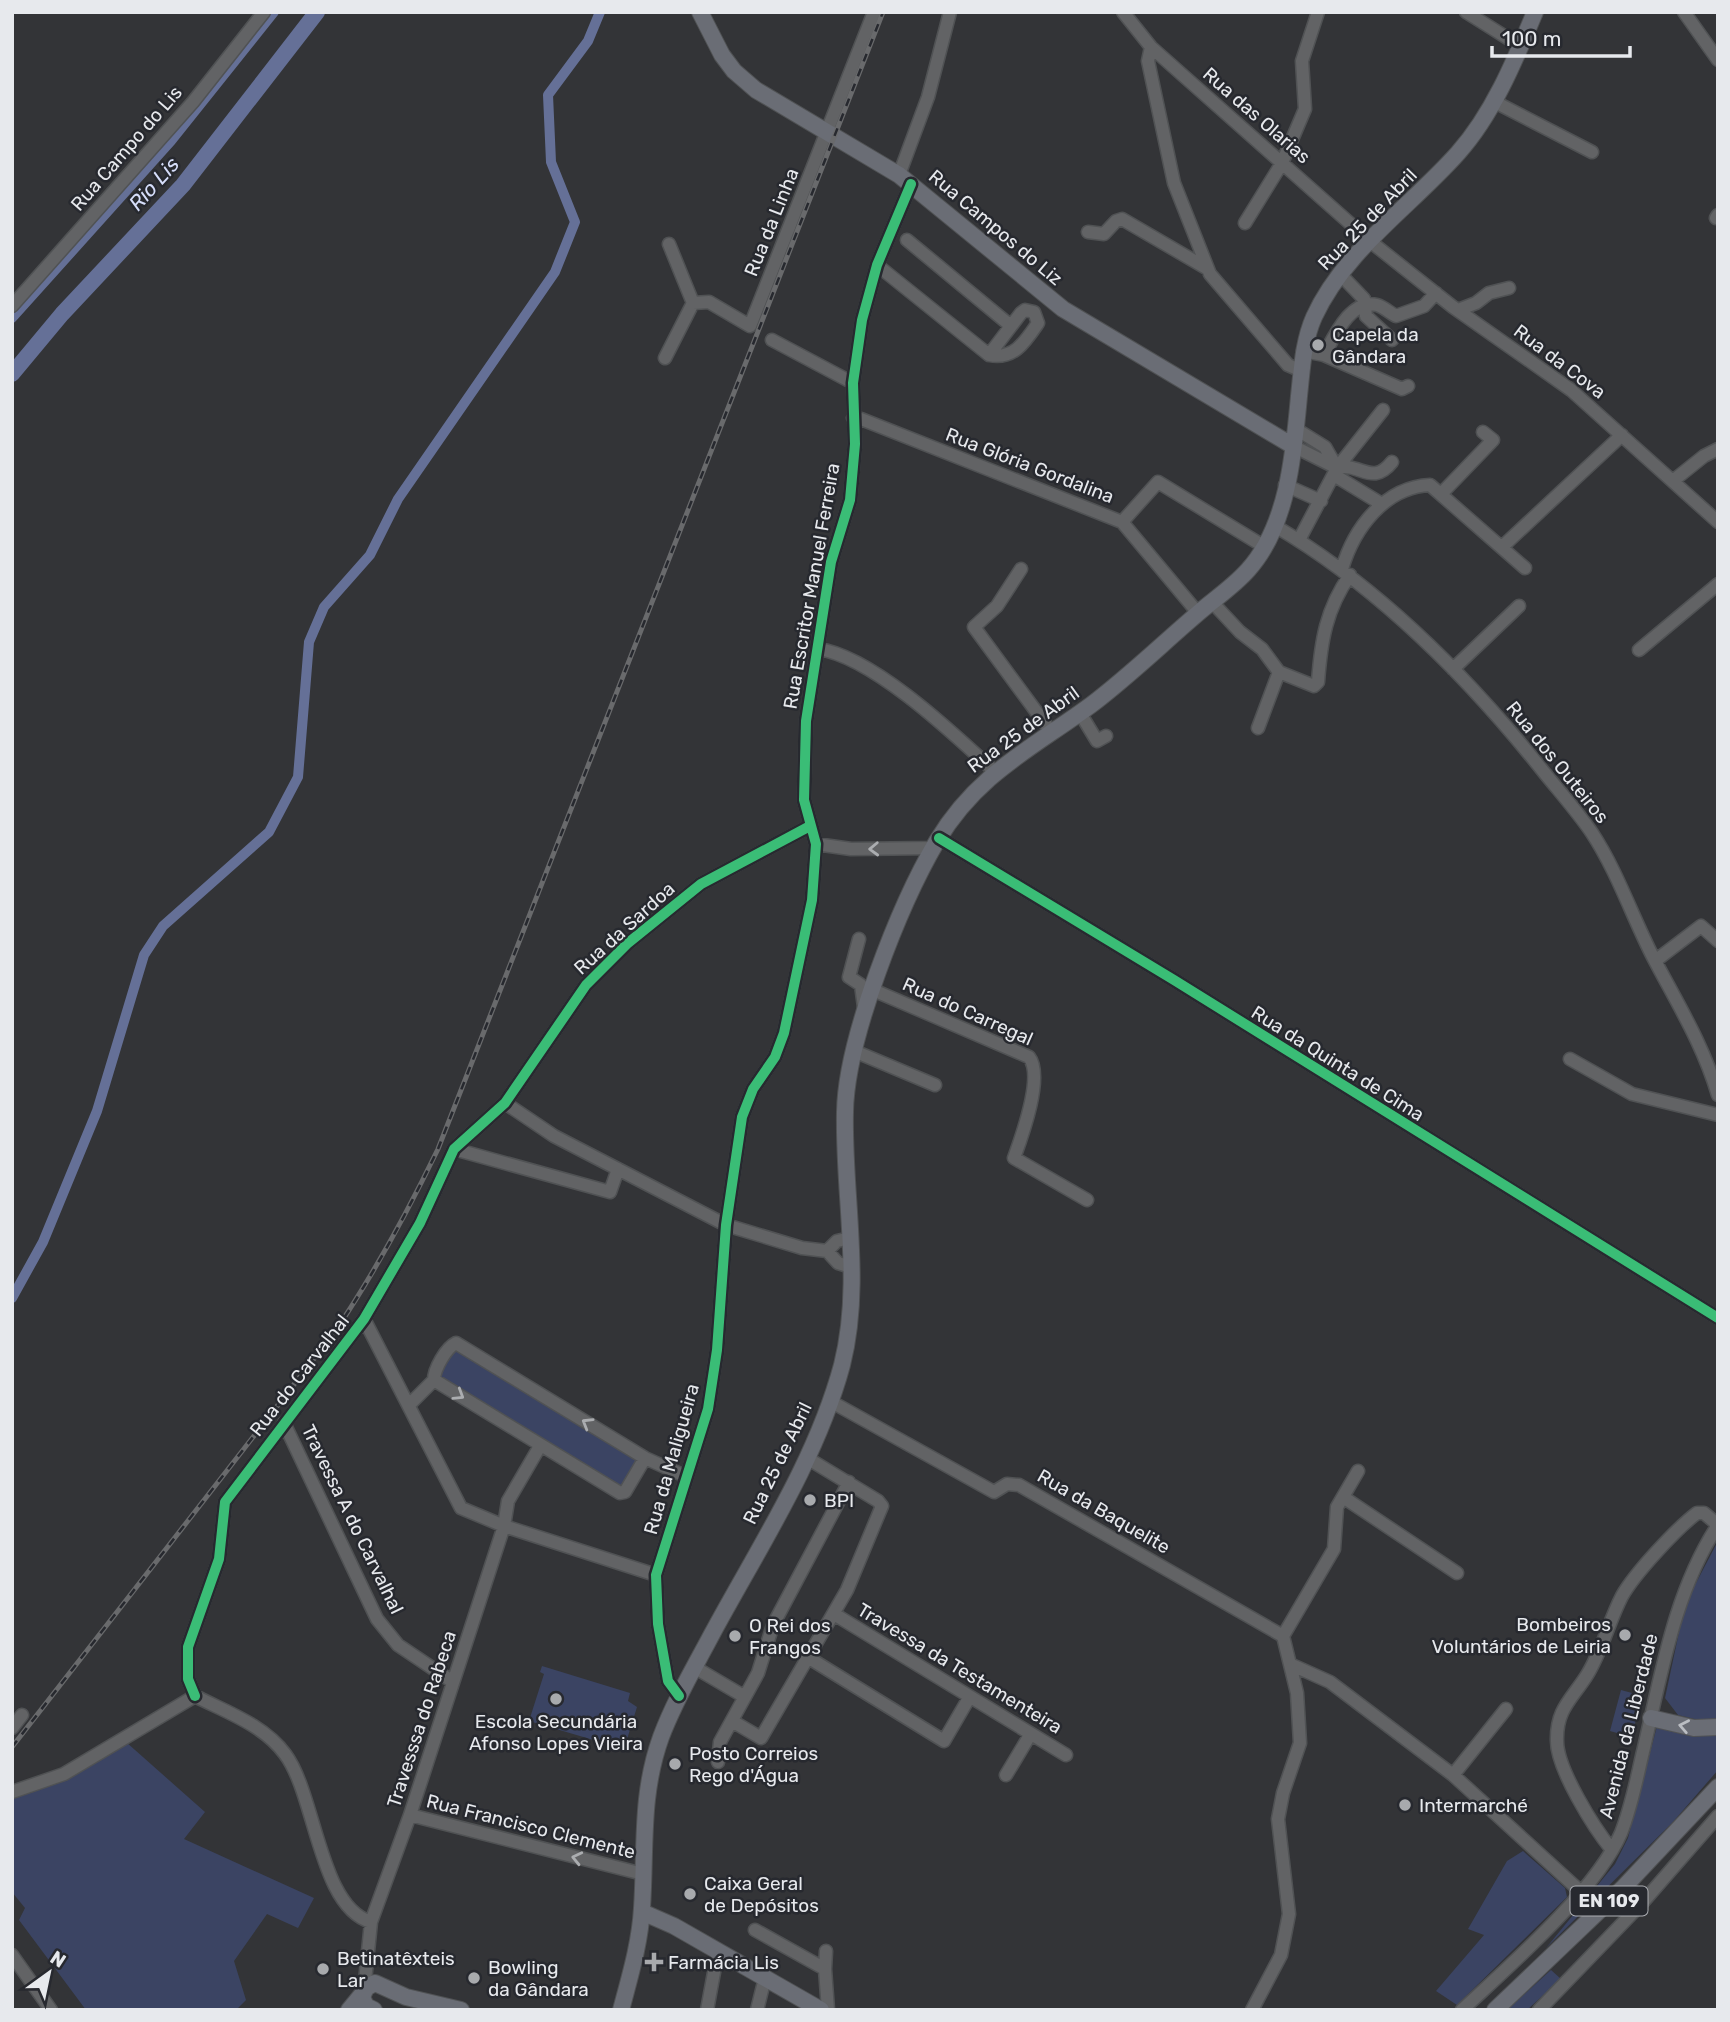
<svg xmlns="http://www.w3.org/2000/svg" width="1730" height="2022" viewBox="0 0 1730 2022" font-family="Rubik,sans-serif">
  <rect width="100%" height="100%" fill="#333437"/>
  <!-- green -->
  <path fill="#3b4463" d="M 456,1350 L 637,1459 L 639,1462 L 623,1487 L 441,1377 L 440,1372 Z
    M 1718,1541 L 1718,1720 L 1707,1722 L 1678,1715 L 1665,1698 L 1685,1604 Z
    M 542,1666 L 630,1693 L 628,1701 L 637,1707 L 624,1749 L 529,1721 L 544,1674 L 540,1672 Z
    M 1621,1690 L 1643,1696 L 1631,1737 L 1610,1731 Z
    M 1657,1726 L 1718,1731 L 1718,1770 L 1672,1823 L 1546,1948 L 1615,1864 L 1628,1838 Z
    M 126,1742 L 205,1812 L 184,1839 L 314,1898 L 298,1928 L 267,1914 L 234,1961 L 246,2000 L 236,2010 L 86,2010 L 19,1920 L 25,1908 L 12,1892 L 12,1795 Z
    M 1523,1851 L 1565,1888 L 1567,1897 L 1457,2005 L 1436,1991 L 1484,1935 L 1468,1929 L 1507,1861 Z
    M 1551,1970 L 1561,1979 L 1527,2010 L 1507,2010 Z"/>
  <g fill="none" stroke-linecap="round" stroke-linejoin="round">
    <!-- canal -->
    <path stroke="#657097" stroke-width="10" d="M 12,318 L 171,141 L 274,12
      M 12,1298 L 43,1242 L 97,1111 L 144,955 L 163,926 L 269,832 L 298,777 L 309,642 L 324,607 L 370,555 L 398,499 L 555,272 L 575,222 L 551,162 L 548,95 L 588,41 L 600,12"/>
    <!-- river -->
    <path stroke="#657097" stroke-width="16" d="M 12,374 L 62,314 L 183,185 L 317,12"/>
    <defs>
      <path id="minor" d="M 1123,12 L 1151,47 L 1371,242 L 1453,307 L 1571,390 L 1718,522
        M 1466,12 L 1520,46
        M 1684,12 L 1718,60
        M 1151,47 L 1148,61 L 1174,183 L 1210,274 L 1288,365 L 1302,371
        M 1493,101 L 1592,152
        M 899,175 L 928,97 L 950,12
        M 1716,218 L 1718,215
        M 1245,223 L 1282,163 L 1305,109 L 1302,61 L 1318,12
        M 1088,232 L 1104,234 L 1116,221 L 1122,219 L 1208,269
        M 907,240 L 1011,326
        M 877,265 L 989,355 C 1014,360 1025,342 1038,323 L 1034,312 L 1025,310 L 1021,313 L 989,355
        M 1340,274 L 1364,299 L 1366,316 L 1392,340
        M 693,303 L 709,302 L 750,326 L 874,12
        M 12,306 L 193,102 L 264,12
        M 1458,310 L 1476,303 L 1489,293 L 1509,288
        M 772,340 L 853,383
        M 1303,351 L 1324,355 L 1402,389 L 1408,386
        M 1324,355 C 1334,337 1351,298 1377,305 C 1384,307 1390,313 1396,316 L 1424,306 L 1436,293
        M 665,358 L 693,303 L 669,244
        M 853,418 L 861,419 L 1122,522 L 1198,613
        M 1296,429 L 1325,447 L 1337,468
        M 1293,446 L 1337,468
        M 1337,468 C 1360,462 1372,487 1392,462
        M 1334,475 L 1380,503
        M 1674,480 L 1704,456 L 1718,449
        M 1285,485 L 1321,501
        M 1441,494 L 1493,440 L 1483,432
        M 1122,522 L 1158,482 L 1265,547
        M 1275,526 C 1379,587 1468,677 1543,771 C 1559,791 1577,811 1592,833 C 1617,871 1632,916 1653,957 C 1677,1003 1703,1044 1718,1095
        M 1299,540 L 1337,468 L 1383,410
        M 1502,547 L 1622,435
        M 1021,569 L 997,606 L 974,627 L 1052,733
        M 1342,569 C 1354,528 1385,487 1430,485 L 1525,568
        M 1212,602 L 1240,632 L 1262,649 L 1279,672 L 1314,686 L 1318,682 C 1321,641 1326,609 1350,575
        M 818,649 C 872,656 954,734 994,771
        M 1639,650 L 1718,584
        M 1453,669 L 1519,606
        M 1080,713 L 1097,741 L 1106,736
        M 1258,728 L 1279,672
        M 939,838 L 1174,980 L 1718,1318
        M 816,844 L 851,849 L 933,848
        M 859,939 L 849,977 L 861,985 L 864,1007
        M 1655,961 L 1701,926 L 1718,941
        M 873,990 L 1029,1057 C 1044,1076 1022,1136 1014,1158 L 1087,1200
        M 854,1051 L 935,1085
        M 1570,1059 L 1632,1094 L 1718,1115
        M 505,1103 L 554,1136 L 726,1225 L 802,1248 L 827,1251 L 838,1263 L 851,1267
        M 454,1149 L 610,1192 L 618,1169
        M 827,1251 L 837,1241 L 850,1238
        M 364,1319 L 461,1508 L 504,1526 L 656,1575
        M 830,1401 L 994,1492 L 1007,1484 L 1019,1485 L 1283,1636
        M 409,1405 L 434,1380
        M 284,1423 L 377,1619 L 398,1645 L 453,1682
        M 645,1458 L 625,1492 L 620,1493 L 434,1380 C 434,1369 446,1348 456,1343 L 645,1458 L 685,1476
        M 1343,1497 L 1457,1573
        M 834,1614 L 1066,1755
        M 809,1658 L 944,1741 L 969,1698
        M 1292,1665 L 1330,1682 L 1453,1775 L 1580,1891
        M 694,1667 L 745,1697
        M 195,1696 L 188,1679 L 188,1647 L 219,1559 L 225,1502 L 364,1319 L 420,1223 L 454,1149 L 505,1103 L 586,985 L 628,943 L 701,884 L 810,826
        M 679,1696 L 668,1681 L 658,1624 L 656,1575 L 708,1409 L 717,1350 L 726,1225 L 742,1117 L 753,1089 L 775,1057 L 784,1033 L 812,900 L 816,844 L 804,800 L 806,721 L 831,562 L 850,500 L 855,444 L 853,383 L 862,320 L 877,265 L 911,184
        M 732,1721 L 761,1738 L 847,1590 L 882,1506 L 878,1501 L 807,1458
        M 12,1728 L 22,1715
        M 718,1762 L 720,1742 L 758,1673 L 773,1625 L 849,1482
        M 1006,1775 L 1030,1735
        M 1453,1775 L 1506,1709
        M 12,1792 L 64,1774 L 195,1696 C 226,1712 264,1725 285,1754 C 316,1795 319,1907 371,1922
        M 410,1815 L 643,1874
        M 1612,1850 C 1594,1828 1557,1769 1557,1741 C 1556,1709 1572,1699 1587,1675 C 1602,1651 1609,1621 1622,1596 C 1635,1573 1676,1529 1697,1513 L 1704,1513 L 1718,1525
        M 755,1930 L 825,1969 L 828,2010
        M 12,1955 L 51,2010
        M 825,1969 L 826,1951
        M 364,1991 L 371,1922 L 410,1815 L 504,1526 L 508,1501 L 540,1446
        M 707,2010 L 718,1951
        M 757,2010 L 765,1978
        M 1252,2010 L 1281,1955 L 1289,1914 L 1278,1819 L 1283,1793 L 1300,1743 L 1297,1693 L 1283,1636 L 1334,1549 L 1337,1507 L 1358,1471
        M 1462,2010 C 1509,1966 1596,1891 1621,1833 C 1631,1808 1636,1782 1642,1756 C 1661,1677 1673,1594 1718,1525
        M 1539,2010 L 1643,1902 L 1718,1816"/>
      <path id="major" d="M 700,12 L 722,55 L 734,71 L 756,90 L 899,175 L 1063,309 L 1293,446
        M 1651,1718 L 1694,1728 L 1718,1727
        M 642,1912 L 674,1926 L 821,2010
        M 349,2010 L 363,1993
        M 374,2010 L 366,2006 L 362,1997 L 366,1988 L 375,1983 L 406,1997 L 461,2010
        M 621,2010 C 630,1976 640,1943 642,1908 C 646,1849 640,1795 661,1737 C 674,1702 694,1668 712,1634 C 759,1547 816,1461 842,1365 C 863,1282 843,1196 845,1112 C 846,1039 900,904 937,841 C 977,774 1031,749 1091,705 C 1128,677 1161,645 1196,615 C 1213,600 1233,587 1248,570 C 1288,526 1294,452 1299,396 C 1302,369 1303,342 1314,317 C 1344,251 1411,206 1458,153 C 1493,114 1515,60 1535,12
        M 1495,2010 L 1624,1887 L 1718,1787"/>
    </defs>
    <!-- minor casing -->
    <use href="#minor" stroke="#505254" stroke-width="15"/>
    <!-- major casing -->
    <use href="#major" stroke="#505254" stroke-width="18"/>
    <!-- minor -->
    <use href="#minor" stroke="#626365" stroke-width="12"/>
    <!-- major -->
    <use href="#major" stroke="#6a6d75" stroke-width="16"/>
    <defs>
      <path id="rail" d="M 12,1747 L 334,1333 C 374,1274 407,1213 438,1149 L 883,12"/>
    </defs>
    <!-- rail casing -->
    <use href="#rail" stroke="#696a6c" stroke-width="5"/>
    <!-- rail -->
    <use href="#rail" stroke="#27292f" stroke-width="2.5" stroke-dasharray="8" stroke-linecap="butt"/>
    <defs>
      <path id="cycleway" d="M 939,838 L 1174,980 L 1718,1318
        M 195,1696 L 188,1679 L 188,1647 L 219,1559 L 225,1502 L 364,1319 L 420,1223 L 454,1149 L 505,1103 L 586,985 L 628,943 L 701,884 L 810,826
        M 679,1696 L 668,1681 L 658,1624 L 656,1575 L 708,1409 L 717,1350 L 726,1225 L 742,1117 L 753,1089 L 775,1057 L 784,1033 L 812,900 L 816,844 L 804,800 L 806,721 L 831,562 L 850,500 L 855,444 L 853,383 L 862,320 L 877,265 L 911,184"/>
    </defs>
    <!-- cycleway casing -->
    <use href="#cycleway" stroke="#27292f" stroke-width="15"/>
    <!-- cycleway -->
    <use href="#cycleway" stroke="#3abd76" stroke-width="10"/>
  </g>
  <!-- one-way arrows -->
  <defs><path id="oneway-chevron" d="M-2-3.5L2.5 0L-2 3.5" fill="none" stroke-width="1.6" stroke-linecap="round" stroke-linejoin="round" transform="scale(1.75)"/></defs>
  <g stroke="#abadb0">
    <use href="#oneway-chevron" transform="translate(874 849) rotate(178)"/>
    <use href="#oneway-chevron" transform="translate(459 1395) rotate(32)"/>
    <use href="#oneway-chevron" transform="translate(587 1423) rotate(-149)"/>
    <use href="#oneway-chevron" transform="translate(577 1858) rotate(-167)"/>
  </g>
  <use stroke="#bbbec3" href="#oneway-chevron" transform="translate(1684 1726) rotate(-169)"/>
  <!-- markers -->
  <g fill="#a8aaad" stroke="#27292f" stroke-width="2.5">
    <circle cx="1318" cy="345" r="7"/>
    <circle cx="810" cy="1500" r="7"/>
    <circle cx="1625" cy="1635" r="7"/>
    <circle cx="735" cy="1636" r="7"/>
    <circle cx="556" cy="1699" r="7"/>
    <circle cx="675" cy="1764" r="7"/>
    <circle cx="1405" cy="1805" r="7"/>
    <circle cx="690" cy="1894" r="7"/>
    <path d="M650.5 1951.5h7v7h7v7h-7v7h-7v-7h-7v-7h7z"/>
    <circle cx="323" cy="1969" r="7"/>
    <circle cx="474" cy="1978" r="7"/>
  </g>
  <g text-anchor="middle" stroke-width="5" stroke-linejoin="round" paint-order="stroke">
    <!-- shield labels -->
    <rect fill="#27292f" stroke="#adafb4" stroke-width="2" x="1570.5" y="1886.5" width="77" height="29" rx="5"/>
    <g font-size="18" font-weight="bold" fill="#e7e9ed">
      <text x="1609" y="1907">EN 109</text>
    </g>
    <!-- street labels -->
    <g font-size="19" fill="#e7e9ed" stroke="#27292f">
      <text transform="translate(1257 115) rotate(41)" y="7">Rua das Olarias</text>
      <text transform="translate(126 148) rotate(-49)" y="7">Rua Campo do Lis</text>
      <text transform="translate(1367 219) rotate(-46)" y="7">Rua 25 de Abril</text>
      <text transform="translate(771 222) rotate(-68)" y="7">Rua da Linha</text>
      <text transform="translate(996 227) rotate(40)" y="7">Rua Campos do Liz</text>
      <text transform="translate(1560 361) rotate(37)" y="7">Rua da Cova</text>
      <text transform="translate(1030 465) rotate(21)" y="7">Rua Glória Gordalina</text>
      <text transform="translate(811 586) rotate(-80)" y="7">Rua Escritor Manuel Ferreira</text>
      <text transform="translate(1023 729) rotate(-36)" y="7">Rua 25 de Abril</text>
      <text transform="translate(1558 762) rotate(51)" y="7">Rua dos Outeiros</text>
      <text transform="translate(624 928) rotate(-42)" y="7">Rua da Sardoa</text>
      <text transform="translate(968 1011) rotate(24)" y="7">Rua do Carregal</text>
      <text transform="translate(1338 1063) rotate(32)" y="7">Rua da Quinta de Cima</text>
      <text transform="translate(299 1375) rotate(-52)" y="7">Rua do Carvalhal</text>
      <text transform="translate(671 1459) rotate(-74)" y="7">Rua da Maligueira</text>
      <text transform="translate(777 1463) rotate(-64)" y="7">Rua 25 de Abril</text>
      <text transform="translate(1104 1511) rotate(30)" y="7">Rua da Baquelite</text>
      <text transform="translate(353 1519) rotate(64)" y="7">Travessa A do Carvalhal</text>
      <text transform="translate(960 1668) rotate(31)" y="7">Travessa da Testamenteira</text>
      <text transform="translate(421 1719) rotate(-72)" y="7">Travesssa do Rabeca</text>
      <text transform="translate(1628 1726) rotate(-76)" y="7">Avenida da Liberdade</text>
      <text transform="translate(531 1826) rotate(14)" y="7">Rua Francisco Clemente</text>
    </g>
    <!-- poi labels -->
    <g font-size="19" fill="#e7e9ed" stroke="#27292f" text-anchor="start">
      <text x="1332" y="341">Capela da<tspan x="1332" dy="22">Gândara</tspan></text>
      <text x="824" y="1507">BPI</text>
      <text x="1611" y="1631" text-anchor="end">Bombeiros<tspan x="1611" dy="22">Voluntários de Leiria</tspan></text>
      <text x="749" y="1632">O Rei dos<tspan x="749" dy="22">Frangos</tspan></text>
      <text x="556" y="1728" text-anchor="middle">Escola Secundária<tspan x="556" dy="22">Afonso Lopes Vieira</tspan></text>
      <text x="689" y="1760">Posto Correios<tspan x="689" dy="22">Rego d'Água</tspan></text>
      <text x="1419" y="1812">Intermarché</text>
      <text x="704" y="1890">Caixa Geral<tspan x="704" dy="22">de Depósitos</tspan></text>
      <text x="337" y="1965">Betinatêxteis<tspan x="337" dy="22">Lar</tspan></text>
      <text x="668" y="1969">Farmácia Lis</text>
      <text x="488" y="1974">Bowling<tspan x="488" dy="22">da Gândara</tspan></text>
    </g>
    <!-- water labels -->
    <g font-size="21" font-style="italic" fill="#d6defa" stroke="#27292f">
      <text transform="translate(154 184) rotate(-48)" y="7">Rio Lis</text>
    </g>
  </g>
  <!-- border -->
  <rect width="1730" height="2022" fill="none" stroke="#e7e9ed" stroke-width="28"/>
  <!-- north arrow -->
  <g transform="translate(49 1973) rotate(33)" stroke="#27292f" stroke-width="5" paint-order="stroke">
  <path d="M0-5L12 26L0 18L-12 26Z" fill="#e7e9ed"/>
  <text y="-10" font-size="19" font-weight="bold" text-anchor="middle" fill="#e7e9ed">N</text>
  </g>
  <!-- scale -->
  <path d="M1492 46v10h138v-10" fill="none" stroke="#e7e9ed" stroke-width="3.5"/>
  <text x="1502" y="46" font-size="21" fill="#e7e9ed" stroke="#27292f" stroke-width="5" paint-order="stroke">100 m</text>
</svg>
